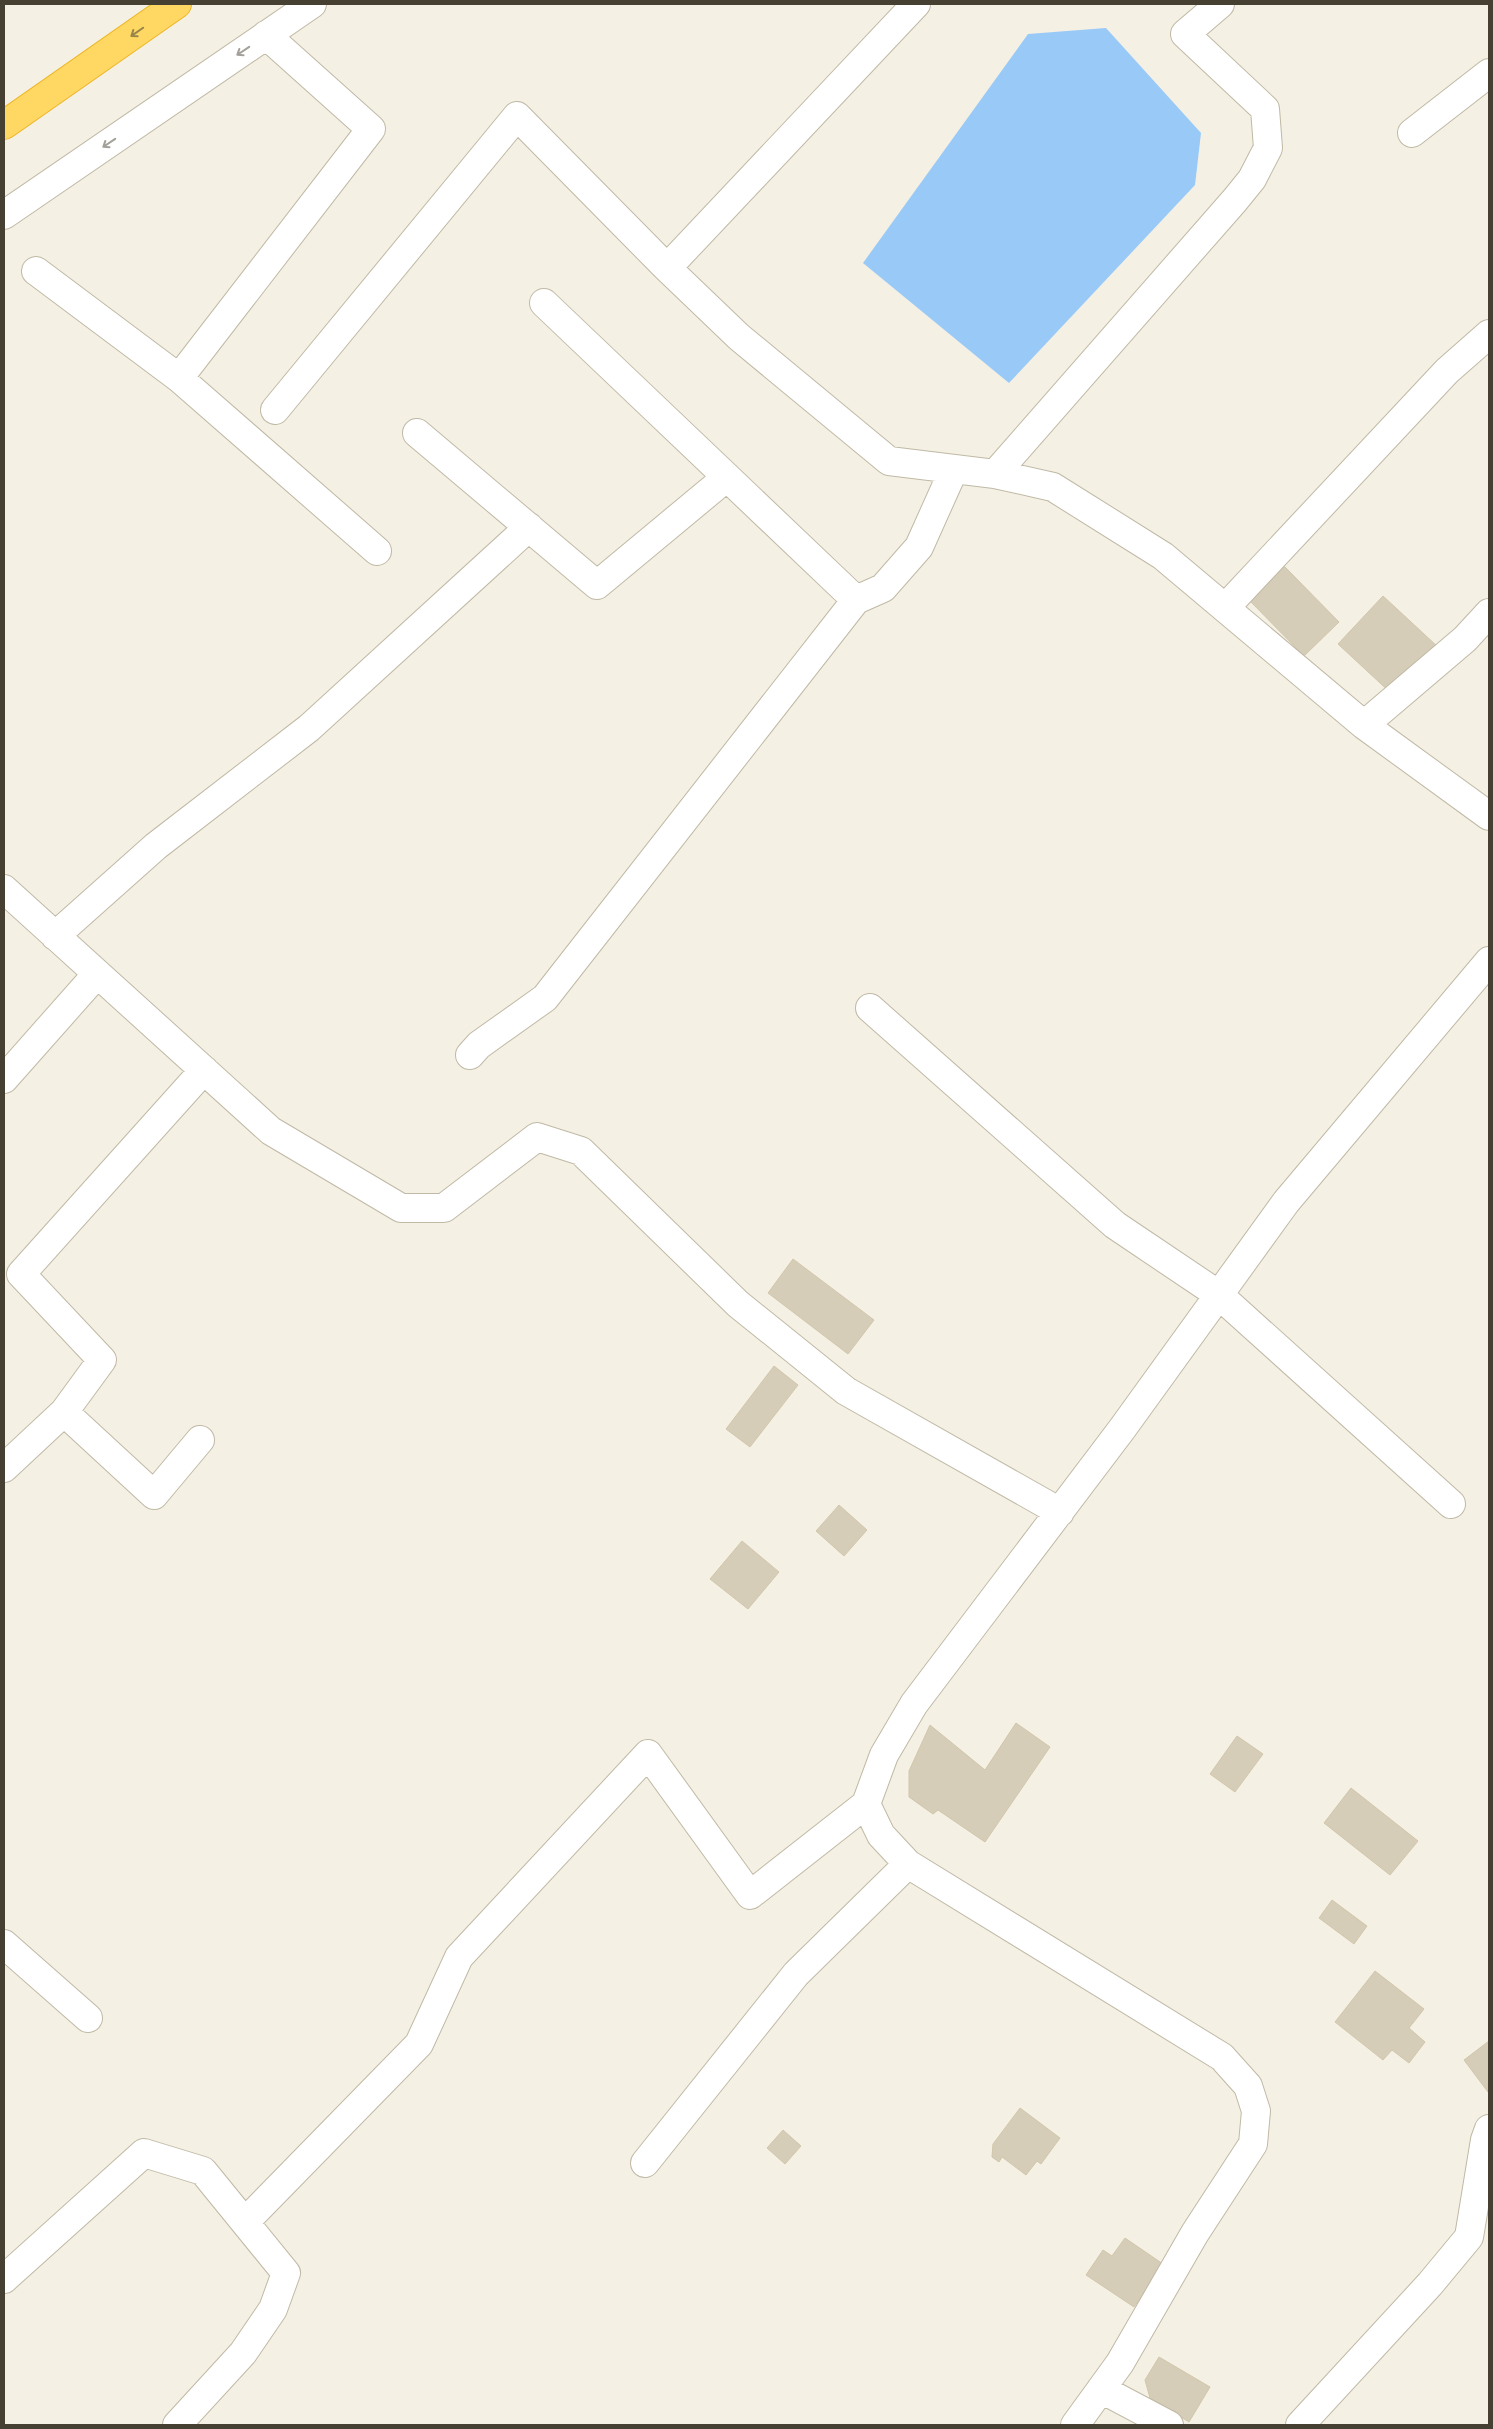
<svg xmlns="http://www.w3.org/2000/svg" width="1493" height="2429" viewBox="0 0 1493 2429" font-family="'Golos Text',sans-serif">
  <rect width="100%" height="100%" fill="#f4f0e4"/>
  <!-- water -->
  <path fill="#99c9f7" d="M 1106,28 L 1201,133 L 1195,185 L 1009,383 L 863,263 L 1028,34 Z"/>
  <!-- building -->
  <path fill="#d6cdb8" stroke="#d2c6aa" d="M 1284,566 L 1339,622 L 1304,656 L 1249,600 Z
    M 1383,596 L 1438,647 L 1393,695 L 1338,644 Z
    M 793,1259 L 874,1320 L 848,1354 L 768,1293 Z
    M 774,1366 L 798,1385 L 750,1447 L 726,1429 Z
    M 839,1505 L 867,1530 L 844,1556 L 816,1531 Z
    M 742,1541 L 779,1572 L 748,1609 L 710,1579 Z
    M 1016,1723 L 1050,1747 L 985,1842 L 938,1810 L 933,1814 L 909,1797 L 909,1771 L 930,1725 L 985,1770 Z
    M 1237,1736 L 1263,1754 L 1235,1792 L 1210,1774 Z
    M 1351,1788 L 1418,1841 L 1390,1875 L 1324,1823 Z
    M 1332,1900 L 1367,1926 L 1354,1944 L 1319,1918 Z
    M 1375,1971 L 1424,2009 L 1409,2028 L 1425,2042 L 1409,2063 L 1392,2050 L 1383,2060 L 1335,2022 Z
    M 1489,2041 L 1489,2091 L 1488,2092 L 1464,2060 Z
    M 1020,2108 L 1060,2138 L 1041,2164 L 1037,2161 L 1026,2175 L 1002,2157 L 999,2162 L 992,2157 L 993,2144 Z
    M 783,2130 L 801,2146 L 785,2164 L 767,2148 Z
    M 1125,2238 L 1163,2264 L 1134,2307 L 1086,2275 L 1103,2250 L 1112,2256 Z
    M 1159,2357 L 1210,2387 L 1189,2422 L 1150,2398 L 1145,2380 Z"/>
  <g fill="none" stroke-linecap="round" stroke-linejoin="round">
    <defs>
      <path id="minor" d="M 916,4 L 667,268 L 739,337 L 889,461 L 995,474 L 1053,487 L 1163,556 L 1364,725 L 1489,816
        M 1412,133 L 1489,73
        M 4,215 L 312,4
        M 36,271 L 179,378 L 377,551
        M 544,303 L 856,600
        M 179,378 L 371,129 L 266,35
        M 275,410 L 517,116 L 667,268
        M 417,433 L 597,585 L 727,477
        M 995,474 L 1235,200 L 1252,179 L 1268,148 L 1265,109 L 1185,34 L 1220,4
        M 1225,608 L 1447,371 L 1489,334
        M 1364,725 L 1465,639 L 1489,613
        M 4,889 L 271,1131 L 401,1208 L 444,1208 L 537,1137 L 581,1151 L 738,1304 L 846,1391 L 1060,1512
        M 55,936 L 156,846 L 309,728 L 529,527
        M 870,1008 L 1115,1225 L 1219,1295 L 1451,1504
        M 470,1055 L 479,1045 L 545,998 L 856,600 L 883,588 L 919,547 L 954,469
        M 4,1079 L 97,974
        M 64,1412 L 102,1360 L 21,1274 L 204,1070
        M 4,1468 L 64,1412 L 154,1495 L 200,1440
        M 4,1944 L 88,2018
        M 645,2163 L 796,1974 L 908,1864
        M 245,2222 L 419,2044 L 459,1957 L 648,1754 L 750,1895 L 866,1804
        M 4,2279 L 144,2153 L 203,2171 L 286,2273 L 273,2309 L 243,2353 L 177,2425
        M 1101,2389 L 1169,2425
        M 1075,2425 L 1120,2363 L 1195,2233 L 1253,2144 L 1256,2111 L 1248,2086 L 1222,2057 L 908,1864 L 881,1835 L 866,1804 L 884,1755 L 914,1704 L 1122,1429 L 1286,1202 L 1489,961
        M 1300,2425 L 1430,2284 L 1469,2237 L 1485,2140 L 1489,2129"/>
      <path id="highway" d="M 4,125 L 177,4"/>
    </defs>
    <!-- minor casing -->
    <use href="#minor" stroke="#c0b9a5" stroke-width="30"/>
    <!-- highway casing -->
    <use href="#highway" stroke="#edb424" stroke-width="30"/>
    <!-- minor -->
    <use href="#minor" stroke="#fff" stroke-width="28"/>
    <!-- highway -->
    <use href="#highway" stroke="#ffd863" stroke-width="28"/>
  </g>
  <!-- one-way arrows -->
  <defs><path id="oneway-shaft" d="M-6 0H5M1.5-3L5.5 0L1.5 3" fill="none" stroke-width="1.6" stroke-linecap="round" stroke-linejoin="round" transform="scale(1.25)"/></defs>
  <use stroke="#998449" href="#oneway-shaft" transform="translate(137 32) rotate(145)"/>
  <g stroke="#a2a099">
    <use href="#oneway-shaft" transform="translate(243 51) rotate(146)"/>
    <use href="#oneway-shaft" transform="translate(109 143) rotate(146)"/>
  </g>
  <!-- border -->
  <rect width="1493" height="2429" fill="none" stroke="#464033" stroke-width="10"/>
</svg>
